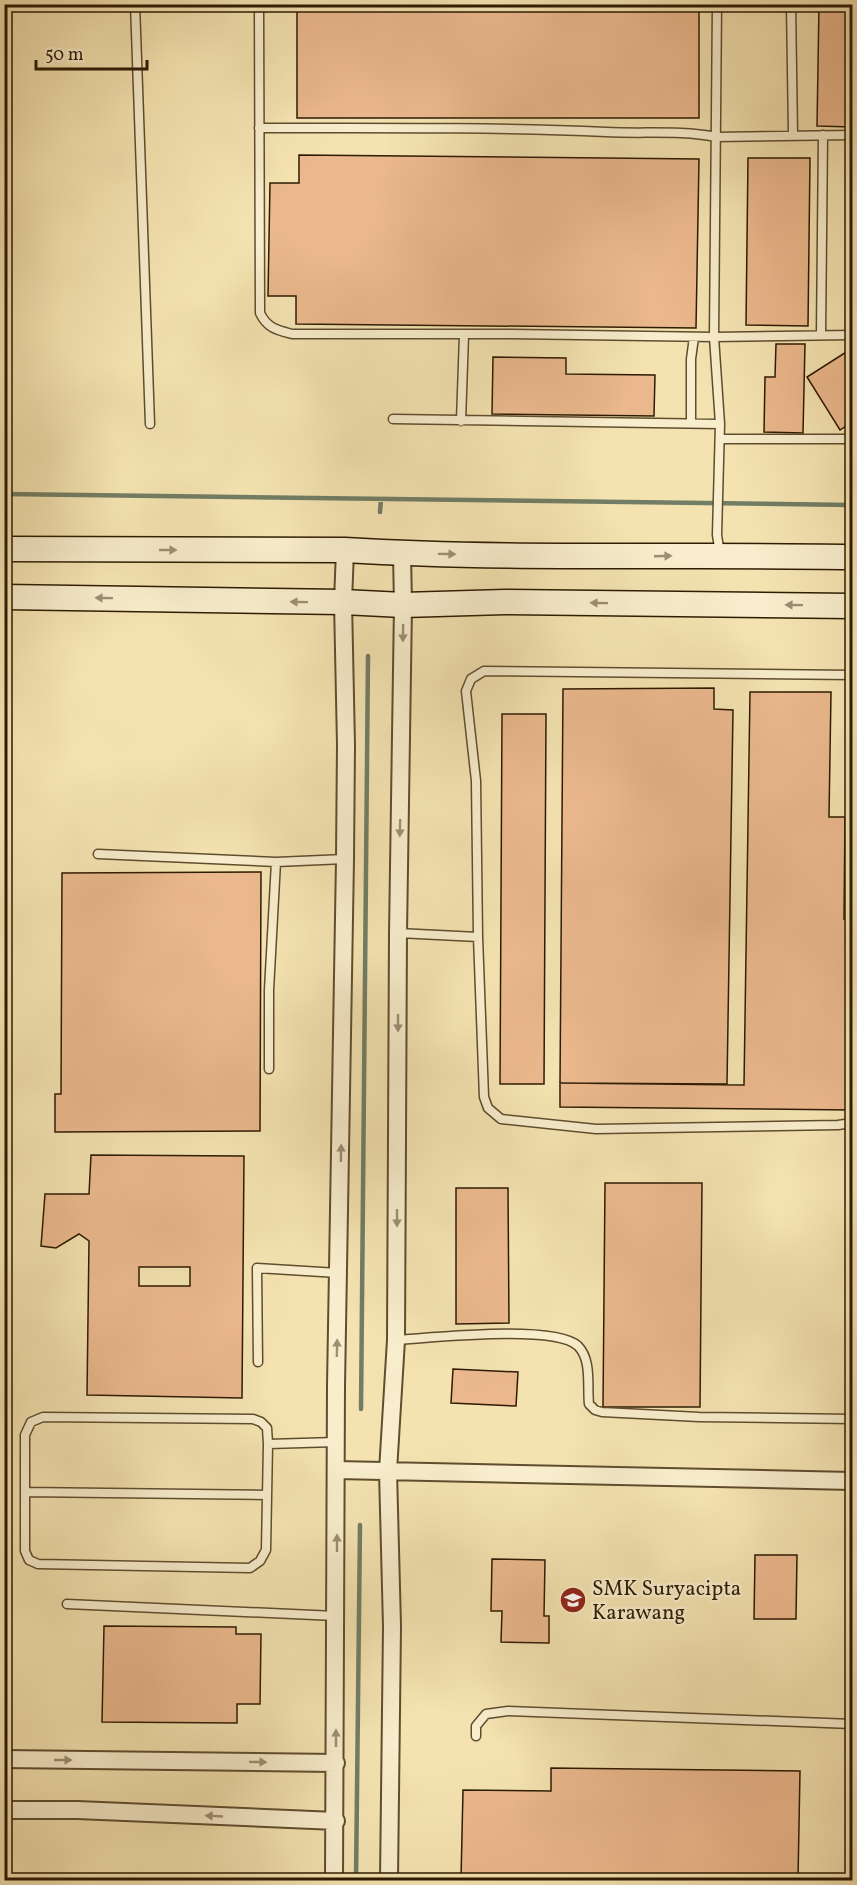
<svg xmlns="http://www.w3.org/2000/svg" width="857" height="1885" viewBox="0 0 857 1885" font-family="Vollkorn,serif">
  <rect width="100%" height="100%" fill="#f4e3b1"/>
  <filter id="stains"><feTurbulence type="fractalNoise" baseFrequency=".00333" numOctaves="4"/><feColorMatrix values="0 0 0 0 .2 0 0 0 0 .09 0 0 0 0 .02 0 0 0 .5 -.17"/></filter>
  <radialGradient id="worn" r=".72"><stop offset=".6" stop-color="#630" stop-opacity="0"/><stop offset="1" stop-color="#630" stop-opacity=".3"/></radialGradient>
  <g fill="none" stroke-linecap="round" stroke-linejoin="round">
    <!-- stream -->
    <path stroke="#717d65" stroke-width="4.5" d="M 4,494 L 852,505
      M 380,512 L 381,499
      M 361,1409 L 368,656
      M 356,1880 L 360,1525"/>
  </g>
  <!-- building -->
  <path fill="#ebb88d" stroke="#2d1b03" stroke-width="1.5" fill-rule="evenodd" d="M 297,4 L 699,4 L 699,118 L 297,118 Z
    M 819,5 L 852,5 L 852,127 L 817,126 Z
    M 299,155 L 699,159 L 696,328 L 296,324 L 296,296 L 268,296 L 270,183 L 299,183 Z
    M 748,158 L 810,158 L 808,326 L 746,325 Z
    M 776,344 L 805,344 L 803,433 L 764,432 L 765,377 L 775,377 Z
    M 851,349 L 852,352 L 852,422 L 840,430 L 807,377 Z
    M 493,357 L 566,358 L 566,374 L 655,375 L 654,416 L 492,414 Z
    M 714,688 L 714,709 L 733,710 L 727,1084 L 560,1083 L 563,689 Z
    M 750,692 L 831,692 L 829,817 L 845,817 L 844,919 L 852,919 L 852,1110 L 560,1107 L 560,1083 L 744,1085 Z
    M 502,714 L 546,714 L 544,1084 L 500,1084 Z
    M 261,872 L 260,1131 L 55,1132 L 55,1094 L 61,1094 L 62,873 Z
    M 91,1155 L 244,1156 L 242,1398 L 87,1395 L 89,1241 L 79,1234 L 56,1248 L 41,1246 L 45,1194 L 89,1194 ZM 139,1267 L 190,1267 L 190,1286 L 139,1286 Z
    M 605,1183 L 702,1183 L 700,1407 L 603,1407 Z
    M 456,1188 L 508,1188 L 509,1323 L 456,1324 Z
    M 453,1369 L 518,1372 L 516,1406 L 451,1403 Z
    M 755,1555 L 797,1555 L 796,1619 L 754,1619 Z
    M 492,1559 L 545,1560 L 544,1616 L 549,1616 L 549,1643 L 501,1642 L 502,1611 L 491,1611 Z
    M 104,1626 L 236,1627 L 236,1634 L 261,1634 L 260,1704 L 237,1704 L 237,1723 L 102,1722 Z
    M 551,1768 L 800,1771 L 798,1880 L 502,1880 L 461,1879 L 463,1790 L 551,1791 Z"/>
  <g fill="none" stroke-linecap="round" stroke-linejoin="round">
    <defs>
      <path id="lane" d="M 135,4 L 150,424
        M 259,4 L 260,313 C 267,328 277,330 292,334 L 511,334 L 714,337 L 852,335
        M 717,4 L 714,337 L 720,424 L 717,535 L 720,554
        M 791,4 L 793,135
        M 259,128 C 375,128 491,127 606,132 C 643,134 680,130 716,137 L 852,135
        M 821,335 L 823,135
        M 393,419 L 720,424
        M 461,421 L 464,335
        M 691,423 L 691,359 L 694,337
        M 720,439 L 852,439
        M 98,854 L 276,862 L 345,859
        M 398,933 L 478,937 L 476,781 L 466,691 L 471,679 L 484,671 L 852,675
        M 478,937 L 484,1097 L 488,1108 L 501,1119 L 596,1129 L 838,1125 L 852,1123
        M 269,1069 L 269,990 L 276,862
        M 396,1340 C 431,1338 555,1324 578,1346 C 592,1360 587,1386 589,1404 L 595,1410 L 602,1412 L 699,1417 L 852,1419
        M 258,1362 L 257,1268 L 338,1273
        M 43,1417 L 253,1419 L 261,1422 L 267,1428 L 268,1444 L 266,1550 L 260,1561 L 250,1568 L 38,1564 L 29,1560 L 25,1551 L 25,1435 L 31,1422 Z
        M 268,1444 L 336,1442
        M 25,1492 L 267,1495
        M 67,1604 L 336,1616
        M 476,1736 L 476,1726 L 486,1714 L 508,1711 L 852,1724"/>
      <path id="street" d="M 337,1470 L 852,1481
        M 4,1759 L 336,1763
        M 4,1810 L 77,1810 L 336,1821
        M 334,1880 L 336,1386 L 345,859 L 346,745 L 343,602 L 345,550
        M 389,1880 L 392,1626 L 388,1471 L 396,1340 L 398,933 L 403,605 L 402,553"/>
      <path id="secondary" d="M 4,549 L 345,550 C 514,560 683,554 852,557
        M 4,597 L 343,602 L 403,605 L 505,602 L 852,606"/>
    </defs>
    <!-- lane casing -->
    <use href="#lane" stroke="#5f4d2e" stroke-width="11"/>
    <!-- street casing -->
    <use href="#street" stroke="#5f4d2e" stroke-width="20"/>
    <!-- secondary casing -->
    <use href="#secondary" stroke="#2d1b03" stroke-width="27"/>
    <!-- lane -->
    <use href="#lane" stroke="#f8edcc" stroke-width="8"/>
    <!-- street -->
    <use href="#street" stroke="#f8edcc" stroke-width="16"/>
    <!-- secondary -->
    <use href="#secondary" stroke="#f8edcc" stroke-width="24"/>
  </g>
  <!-- one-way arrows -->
  <defs><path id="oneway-solid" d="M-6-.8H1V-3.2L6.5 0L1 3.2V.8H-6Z" transform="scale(1.5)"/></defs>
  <g fill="#9d8e72">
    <use href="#oneway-solid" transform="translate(168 550)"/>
    <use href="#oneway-solid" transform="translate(447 554) rotate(1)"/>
    <use href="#oneway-solid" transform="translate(663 556) rotate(-2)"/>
    <use href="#oneway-solid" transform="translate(104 598) rotate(-179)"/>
    <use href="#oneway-solid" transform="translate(299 602) rotate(-179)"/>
    <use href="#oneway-solid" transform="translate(599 603) rotate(-179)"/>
    <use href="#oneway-solid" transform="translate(794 605) rotate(-179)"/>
    <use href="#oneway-solid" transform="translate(403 633) rotate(91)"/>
    <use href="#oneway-solid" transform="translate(400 828) rotate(91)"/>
    <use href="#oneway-solid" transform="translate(398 1023) rotate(90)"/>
    <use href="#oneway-solid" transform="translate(341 1153) rotate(-89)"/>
    <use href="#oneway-solid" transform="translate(397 1218) rotate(90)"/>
    <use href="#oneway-solid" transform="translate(337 1348) rotate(-89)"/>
    <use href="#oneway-solid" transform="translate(337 1543) rotate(-90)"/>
    <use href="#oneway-solid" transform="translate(336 1738) rotate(-90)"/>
    <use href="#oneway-solid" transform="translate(63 1760)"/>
    <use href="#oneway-solid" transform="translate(258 1762) rotate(1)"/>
    <use href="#oneway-solid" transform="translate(214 1816) rotate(-177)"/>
  </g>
  <!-- icons -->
  <defs>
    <symbol id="school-disc" viewBox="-11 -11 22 22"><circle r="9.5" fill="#8f2418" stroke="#f8edcc"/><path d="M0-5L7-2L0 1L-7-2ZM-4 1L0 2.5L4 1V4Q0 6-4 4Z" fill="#fff"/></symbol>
  </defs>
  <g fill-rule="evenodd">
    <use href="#school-disc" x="558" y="1585" width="30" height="30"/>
  </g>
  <g text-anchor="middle" stroke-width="4.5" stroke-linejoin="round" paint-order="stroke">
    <!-- poi labels -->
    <g font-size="21" fill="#2d1b03" stroke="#f8edcc" text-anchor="start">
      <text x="592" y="1595">SMK Suryacipta<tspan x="592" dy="24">Karawang</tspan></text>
    </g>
  </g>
  <!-- margin -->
  <rect width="857" height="1885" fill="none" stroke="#f4e3b1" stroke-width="24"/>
  <rect x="6" y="6" width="845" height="1873" fill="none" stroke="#2d1b03" stroke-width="3"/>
  <rect x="12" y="12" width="833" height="1861" fill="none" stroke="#2d1b03" stroke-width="1.5"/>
  <!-- scale -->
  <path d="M36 60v9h111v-9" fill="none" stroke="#2d1b03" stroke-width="3"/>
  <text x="45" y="60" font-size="18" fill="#2d1b03" stroke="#f8edcc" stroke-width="4.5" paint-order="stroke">50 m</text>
  <rect width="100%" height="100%" filter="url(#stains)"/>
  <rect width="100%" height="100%" fill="url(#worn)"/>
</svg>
